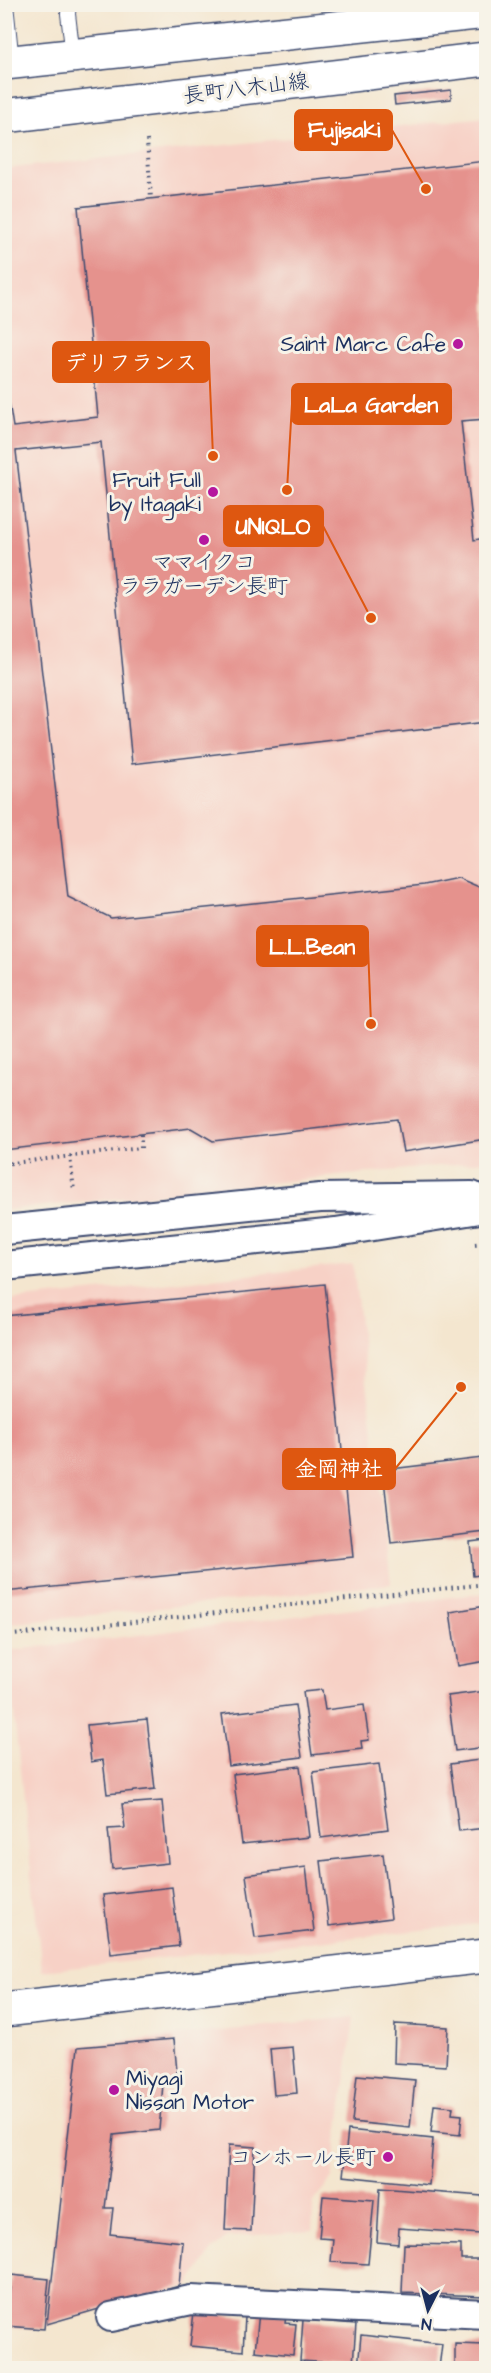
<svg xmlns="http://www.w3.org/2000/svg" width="491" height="2373" viewBox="0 0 491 2373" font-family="'Architects Daughter','Klee One',sans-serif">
  <rect width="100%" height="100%" fill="#f7f3e8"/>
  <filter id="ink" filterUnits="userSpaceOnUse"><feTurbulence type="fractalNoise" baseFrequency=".0167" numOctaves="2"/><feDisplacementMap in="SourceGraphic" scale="12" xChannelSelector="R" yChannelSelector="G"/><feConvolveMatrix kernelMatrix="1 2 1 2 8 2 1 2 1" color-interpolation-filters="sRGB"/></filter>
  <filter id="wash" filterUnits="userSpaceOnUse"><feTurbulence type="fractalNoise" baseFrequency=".008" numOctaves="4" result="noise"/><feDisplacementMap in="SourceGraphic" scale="24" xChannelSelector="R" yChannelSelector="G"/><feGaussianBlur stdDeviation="1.35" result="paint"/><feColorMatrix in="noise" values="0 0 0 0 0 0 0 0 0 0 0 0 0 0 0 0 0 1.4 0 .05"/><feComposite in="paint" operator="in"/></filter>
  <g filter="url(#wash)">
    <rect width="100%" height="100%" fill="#f4e6cf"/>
    <!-- built -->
    <path fill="#f7d1c6" d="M 486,117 L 486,1161 L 5,1210 L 4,169 Z
      M 353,1264 L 391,1584 L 5,1624 L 4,1301 Z
      M 486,1593 L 486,1923 L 42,1971 L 7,1651 Z
      M 354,2017 L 332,2178 L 313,2203 L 312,2231 L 228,2237 L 213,2249 L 188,2286 L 46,2326 L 74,2046 Z"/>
    <g id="blocks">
      <!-- building -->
      <path fill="#e5928d" d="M 451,90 L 451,99 L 395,105 L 394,96 Z
        M 486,161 L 486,419 L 461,421 L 474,540 L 486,538 L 486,722 L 132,764 L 101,442 L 16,451 L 68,897 L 111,918 L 424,885 L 458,878 L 486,890 L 486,1139 L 403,1152 L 397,1119 L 213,1141 L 191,1128 L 4,1150 L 4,370 L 13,427 L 98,417 L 78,207 Z
        M 325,1284 L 353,1557 L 4,1592 L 4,1316 Z
        M 482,1458 L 486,1500 L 486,1532 L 391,1543 L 383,1470 Z
        M 486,1540 L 486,1574 L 473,1576 L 470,1542 Z
        M 486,1606 L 486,1661 L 458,1666 L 450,1612 Z
        M 322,1690 L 325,1710 L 364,1705 L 369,1740 L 361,1741 L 362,1749 L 312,1755 L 303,1692 Z
        M 486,1691 L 486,1747 L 455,1751 L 448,1696 Z
        M 295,1705 L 302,1757 L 229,1766 L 222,1714 Z
        M 147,1719 L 155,1789 L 107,1794 L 103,1760 L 91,1762 L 87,1725 Z
        M 486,1759 L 486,1828 L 459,1831 L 450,1764 Z
        M 379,1764 L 388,1829 L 321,1838 L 313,1772 Z
        M 300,1766 L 309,1837 L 242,1844 L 233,1774 Z
        M 162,1801 L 168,1863 L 112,1869 L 108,1829 L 125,1828 L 122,1804 Z
        M 383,1854 L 391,1918 L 329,1926 L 321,1861 Z
        M 306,1867 L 314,1931 L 255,1938 L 246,1875 Z
        M 172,1887 L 179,1946 L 111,1954 L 103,1895 Z
        M 395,2024 L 448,2027 L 446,2066 L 394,2063 Z
        M 174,2039 L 178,2083 L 163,2084 L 159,2130 L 114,2135 L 105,2208 L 113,2208 L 110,2234 L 183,2242 L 179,2286 L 47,2324 L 78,2047 Z
        M 293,2047 L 297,2093 L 274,2095 L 270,2049 Z
        M 357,2075 L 415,2080 L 410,2128 L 352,2122 Z
        M 434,2105 L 453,2107 L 452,2114 L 462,2115 L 460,2135 L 431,2132 Z
        M 348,2130 L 433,2139 L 429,2185 L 343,2176 Z
        M 229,2145 L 255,2147 L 251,2231 L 225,2230 Z
        M 380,2188 L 482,2196 L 480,2234 L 399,2228 L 398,2244 L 377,2242 Z
        M 323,2196 L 374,2200 L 368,2264 L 331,2262 L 333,2239 L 319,2238 Z
        M 404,2244 L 461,2245 L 461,2259 L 486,2259 L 486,2296 L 402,2293 Z
        M 11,2275 L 49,2279 L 44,2329 L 6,2326 Z
        M 194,2312 L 245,2317 L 243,2351 L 190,2346 Z
        M 259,2312 L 286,2315 L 285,2323 L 296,2324 L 293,2355 L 255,2351 Z
        M 303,2320 L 356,2324 L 353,2364 L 300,2361 Z
        M 361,2335 L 442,2344 L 439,2368 L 358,2368 Z
        M 455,2344 L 486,2345 L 486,2368 L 455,2368 Z
        M 238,2363 L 238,2368 L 194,2368 L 194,2366 Z"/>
    </g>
  </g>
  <g filter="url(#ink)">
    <use href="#blocks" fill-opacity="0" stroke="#3c4a6f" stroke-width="1.5"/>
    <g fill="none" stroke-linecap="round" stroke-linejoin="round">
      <defs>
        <path id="lane" d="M 6,4 L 12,62
          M 69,4 L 68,14 L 73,56"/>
        <path id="street" d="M 4,1230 L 320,1198 L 472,1196
          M 4,1266 L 336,1232 L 486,1208
          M 111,2317 L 191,2300 L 486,2314"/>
        <path id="secondary" d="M 4,63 L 486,12
          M 4,116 L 486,59
          M 4,2010 L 486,1956"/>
      </defs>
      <!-- lane casing -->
      <use href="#lane" stroke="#3c4a6f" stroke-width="16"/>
      <!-- street casing -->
      <use href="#street" stroke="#3c4a6f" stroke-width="32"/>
      <!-- secondary casing -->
      <use href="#secondary" stroke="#3c4a6f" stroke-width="36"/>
      <!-- path -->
      <path stroke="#3c4a6f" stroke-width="4" stroke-dasharray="1.5 4.5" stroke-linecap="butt" d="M 147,140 L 151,199
        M 70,1156 L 74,1191
        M 4,1164 L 141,1148 L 141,1134
        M 475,1244 L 486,1243
        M 4,1636 L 486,1584"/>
      <!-- lane -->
      <use href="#lane" stroke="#fff" stroke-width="14"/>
      <!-- street -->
      <use href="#street" stroke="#fff" stroke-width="28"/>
      <!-- secondary -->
      <use href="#secondary" stroke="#fff" stroke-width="33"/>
    </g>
  </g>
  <!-- markers -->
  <g fill="#b5179e" stroke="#f7f3e8" stroke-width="2">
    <circle cx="458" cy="344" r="6"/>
    <circle cx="213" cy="492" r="6"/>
    <circle cx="204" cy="540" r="6"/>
    <circle cx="114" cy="2090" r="6"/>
    <circle cx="388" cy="2157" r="6"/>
  </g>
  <g text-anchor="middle" stroke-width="6" stroke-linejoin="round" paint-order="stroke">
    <!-- street labels -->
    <g font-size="21" fill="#1b2f5e" stroke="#f7f3e8">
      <text transform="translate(246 88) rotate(-7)" y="7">長町八木山線</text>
    </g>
    <!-- poi labels -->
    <g font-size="21" fill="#1b2f5e" stroke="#f7f3e8" text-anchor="end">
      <text x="446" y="351">Saint Marc Cafe</text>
      <text x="201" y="487">Fruit Full<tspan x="201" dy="24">by Itagaki</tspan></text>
      <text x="204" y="569" text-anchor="middle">ママイクコ<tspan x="204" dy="24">ララガーデン長町</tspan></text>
      <text x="126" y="2085" text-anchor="start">Miyagi<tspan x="126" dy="24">Nissan Motor</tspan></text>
      <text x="376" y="2164">コンホール長町</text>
    </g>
  </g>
  <!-- callouts -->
  <path fill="none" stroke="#de5710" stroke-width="2" d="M426 189L392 130M213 456L209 362M287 490L292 404M371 618L323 526M371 1024L368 946M461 1387L395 1469"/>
  <g fill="#de5710" stroke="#f7f3e8" stroke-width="2">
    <circle cx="426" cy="189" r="6"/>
    <circle cx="213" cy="456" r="6"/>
    <circle cx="287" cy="490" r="6"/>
    <circle cx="371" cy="618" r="6"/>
    <circle cx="371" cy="1024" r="6"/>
    <circle cx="461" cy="1387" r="6"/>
  </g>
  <g fill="#de5710" stroke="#de5710" stroke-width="2">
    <rect x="295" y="110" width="97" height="40" rx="6"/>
    <rect x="53" y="342" width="156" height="40" rx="6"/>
    <rect x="292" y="384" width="159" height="40" rx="6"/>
    <rect x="224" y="506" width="99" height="40" rx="6"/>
    <rect x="257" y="926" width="111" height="40" rx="6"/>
    <rect x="283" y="1449" width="112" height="40" rx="6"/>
  </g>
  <g font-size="22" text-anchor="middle" font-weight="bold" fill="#fff">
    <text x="344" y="137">Fujisaki</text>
    <text x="131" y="370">デリフランス</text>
    <text x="371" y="412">LaLa Garden</text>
    <text x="273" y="534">UNIQLO</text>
    <text x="312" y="954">L.L.Bean</text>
    <text x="339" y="1476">金岡神社</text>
  </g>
  <!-- margin -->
  <rect width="491" height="2373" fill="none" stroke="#f7f3e8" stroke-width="24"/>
  <!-- north arrow -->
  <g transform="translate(428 2310) rotate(186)" stroke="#f7f3e8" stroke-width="4.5" paint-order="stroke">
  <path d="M0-4.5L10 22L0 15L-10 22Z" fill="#1b2f5e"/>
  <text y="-9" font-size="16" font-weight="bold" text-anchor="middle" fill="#1b2f5e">N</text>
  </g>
</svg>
